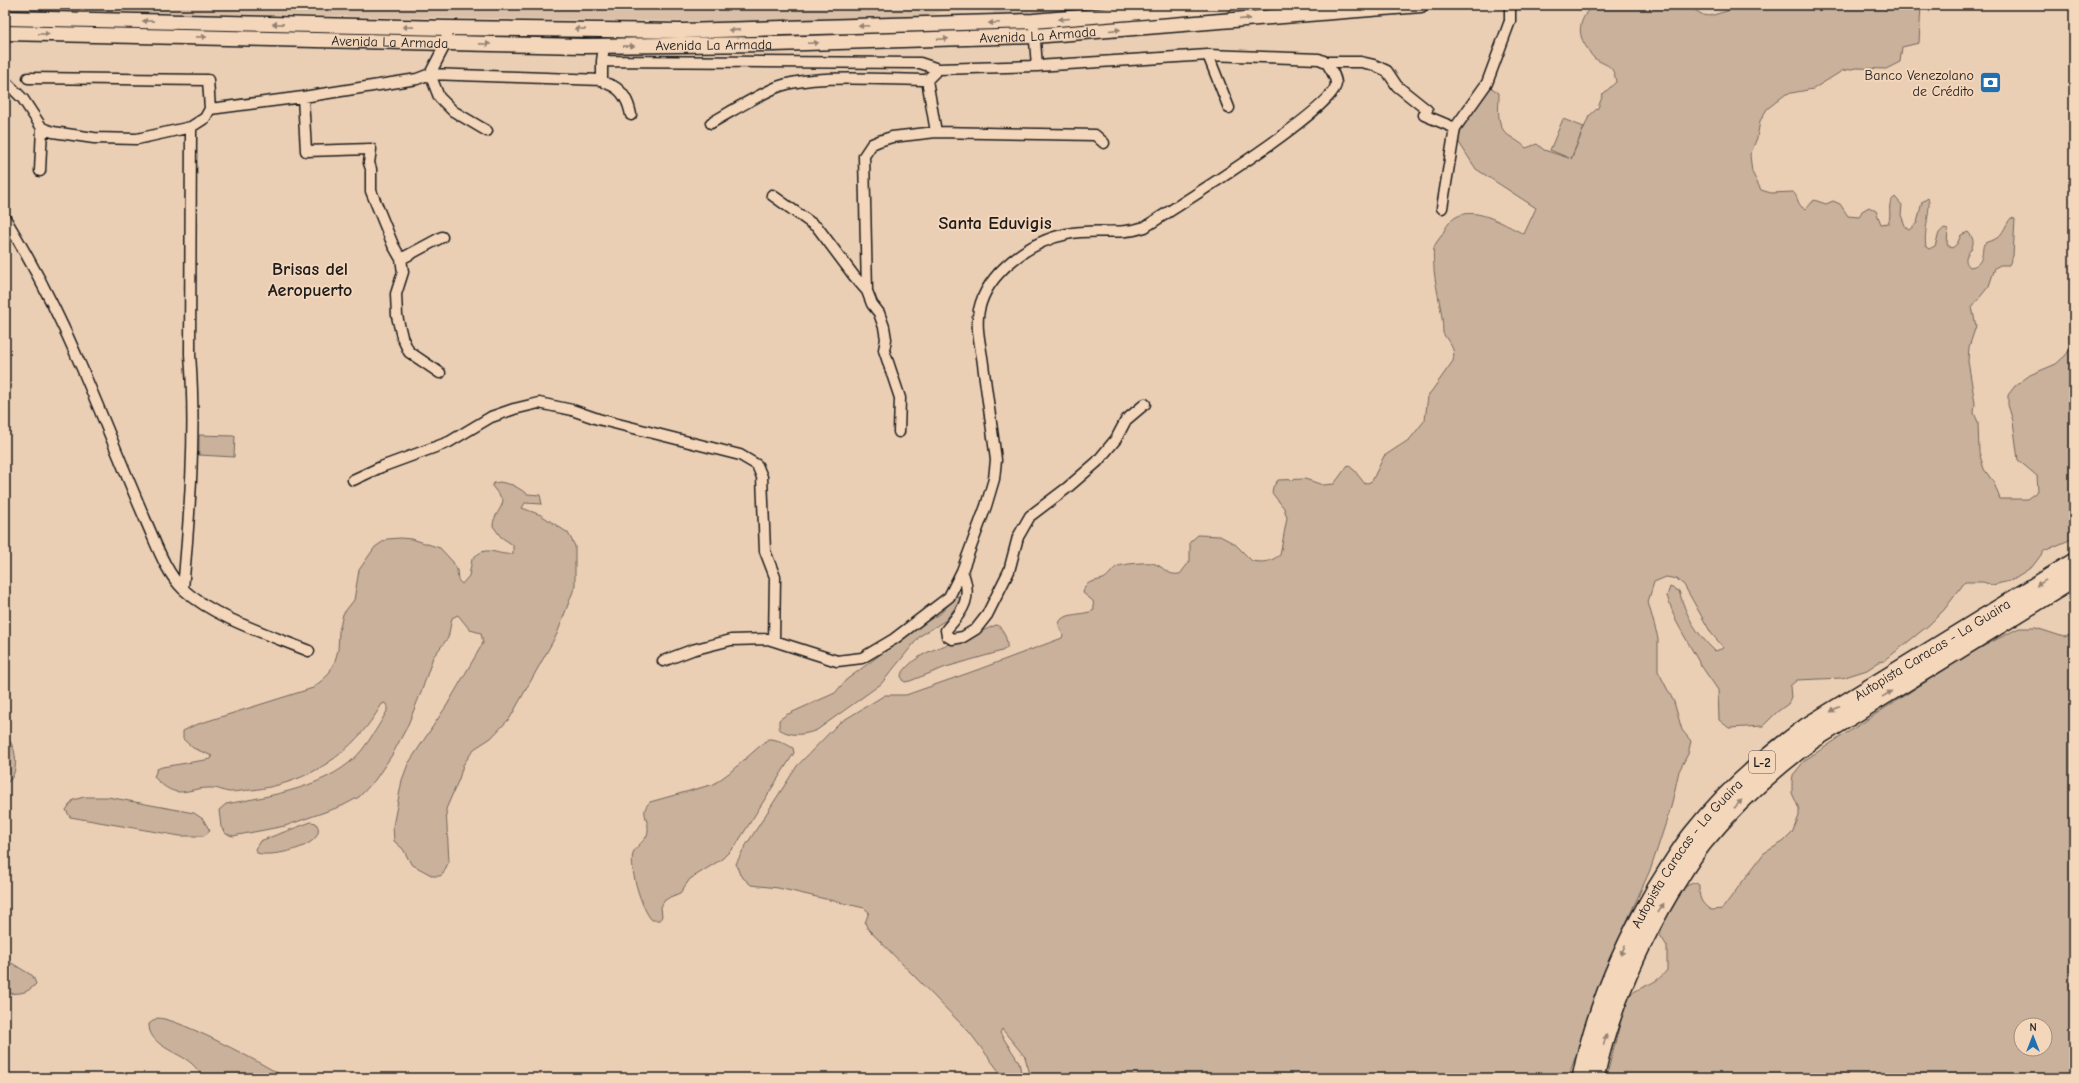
<svg xmlns="http://www.w3.org/2000/svg" width="2079" height="1083" viewBox="0 0 2079 1083" font-family="'Comic Neue',sans-serif">
  <rect width="100%" height="100%" fill="#ebcfb5"/>
  <filter id="ink" filterUnits="userSpaceOnUse"><feTurbulence type="fractalNoise" baseFrequency=".025" numOctaves="2"/><feDisplacementMap in="SourceGraphic" scale="8" xChannelSelector="R" yChannelSelector="G"/><feConvolveMatrix kernelMatrix="1 2 1 2 8 2 1 2 1" color-interpolation-filters="sRGB"/></filter>
  <g filter="url(#ink)">
    <!-- built -->
    <path fill="#dac0a8" d="M 5,5 L 979,5 L 957,7 L 923,17 L 771,22 L 565,20 L 5,10 Z
      M 992,5 L 1120,5 L 994,16 Z"/>
    <!-- green -->
    <path fill="#c9b19c" stroke="#72665c" fill-rule="evenodd" d="M 1629,5 L 1687,5 L 1703,15 L 1710,16 L 1747,5 L 1773,5 L 1785,8 L 1800,5 L 1921,5 L 1919,43 L 1902,47 L 1900,62 L 1886,69 L 1856,68 L 1842,71 L 1813,89 L 1786,94 L 1767,109 L 1760,121 L 1757,138 L 1750,155 L 1752,172 L 1761,190 L 1771,193 L 1793,192 C 1798,196 1797,204 1803,208 L 1806,209 L 1814,200 L 1826,204 L 1833,201 L 1840,204 L 1848,216 L 1859,217 L 1862,211 L 1869,207 L 1876,211 L 1881,224 L 1888,223 C 1893,214 1885,204 1895,197 L 1902,205 L 1901,215 L 1906,228 L 1909,230 L 1917,223 L 1922,202 L 1928,198 C 1932,204 1923,233 1926,247 L 1929,249 L 1935,246 L 1939,233 L 1944,228 L 1948,229 L 1947,244 L 1952,248 L 1957,244 L 1961,235 L 1968,232 C 1984,249 1956,254 1970,267 C 1987,265 1980,247 1985,243 C 1988,241 1993,241 1997,238 C 2003,234 2006,224 2011,218 L 2015,219 L 2013,256 L 2009,265 L 2000,265 L 1995,268 L 1989,286 L 1972,307 L 1976,326 L 1969,347 L 1968,361 L 1975,403 L 1974,413 L 1978,422 L 1979,452 L 1984,469 L 1994,483 L 2000,499 L 2027,499 L 2038,491 L 2037,476 L 2018,460 L 2013,421 L 2008,405 L 2008,395 L 2015,386 L 2030,375 L 2056,364 L 2066,355 L 2070,349 L 2069,334 L 2074,301 L 2074,538 L 2044,551 L 2032,567 L 2010,581 L 1992,585 L 1983,582 L 1965,582 L 1944,610 L 1929,625 L 1884,661 L 1879,662 L 1867,670 L 1842,678 L 1797,680 L 1790,686 L 1791,698 L 1788,704 L 1777,712 L 1763,726 L 1729,728 L 1719,720 L 1718,690 L 1700,664 L 1676,621 L 1667,596 L 1670,587 L 1679,591 C 1686,616 1696,633 1715,651 L 1724,648 L 1711,633 L 1684,585 L 1677,579 L 1666,577 L 1654,582 L 1648,602 L 1658,638 L 1658,671 L 1674,702 L 1682,730 L 1691,741 L 1688,754 L 1679,771 L 1671,807 L 1651,868 L 1608,963 L 1568,1078 L 1031,1078 L 1025,1057 L 1002,1029 L 1000,1033 L 1019,1062 L 1022,1078 L 1004,1078 L 970,1033 L 868,929 L 865,923 L 869,912 L 864,908 L 778,888 L 751,885 L 740,875 L 736,864 L 743,850 L 797,766 L 839,723 L 885,695 L 906,695 L 977,670 L 1062,638 L 1063,635 C 1047,610 1084,617 1094,610 L 1093,601 L 1083,593 C 1085,581 1092,582 1103,579 C 1108,577 1112,570 1116,567 C 1120,564 1148,562 1152,563 C 1165,566 1165,576 1180,574 L 1190,561 L 1190,542 L 1198,535 L 1220,536 L 1235,544 L 1252,561 C 1264,563 1270,562 1280,555 L 1287,518 L 1284,508 L 1272,493 L 1273,487 L 1278,480 L 1305,479 L 1323,485 L 1334,484 L 1348,465 L 1354,470 L 1365,484 L 1372,481 L 1384,456 L 1410,439 L 1425,420 L 1428,396 L 1453,361 C 1456,347 1449,344 1443,333 C 1443,311 1436,291 1434,270 C 1434,263 1432,251 1435,245 C 1437,241 1441,237 1443,233 C 1460,195 1499,222 1524,234 L 1536,208 L 1476,169 L 1458,141 L 1460,132 L 1489,86 L 1499,93 C 1499,108 1495,128 1511,137 C 1517,141 1521,143 1526,148 L 1537,144 L 1544,150 L 1569,158 L 1550,150 L 1563,119 L 1584,127 L 1571,159 L 1589,116 L 1598,108 L 1603,94 L 1616,82 C 1613,63 1607,67 1594,58 C 1591,55 1589,51 1587,48 C 1577,34 1579,23 1588,10 Z
      M 199,435 L 235,436 L 234,457 L 199,455 Z
      M 500,482 L 513,485 L 528,494 L 540,495 L 542,504 L 525,503 L 522,508 L 541,515 L 568,533 L 575,546 L 575,586 L 557,634 L 510,718 L 491,738 L 474,749 L 463,765 L 459,779 L 446,809 L 449,861 L 443,874 L 440,876 L 433,876 L 411,864 L 403,849 L 394,841 L 393,826 L 402,780 L 408,764 L 447,705 L 483,643 L 481,633 L 470,630 L 458,615 L 452,618 L 448,638 L 433,657 L 422,690 L 407,727 L 392,755 L 375,780 L 359,797 L 342,806 L 285,826 L 233,836 L 226,834 L 221,827 L 219,810 L 226,804 C 270,796 332,787 362,750 C 371,738 380,724 387,711 L 387,706 L 385,703 L 382,704 C 353,754 309,783 252,790 C 245,790 237,792 230,792 C 224,792 219,788 213,788 C 185,787 179,803 154,777 L 157,769 L 162,767 L 211,759 L 212,756 L 193,748 L 183,739 L 183,731 L 195,725 L 313,688 L 328,675 L 335,661 L 338,650 L 339,631 L 343,614 L 354,600 L 359,570 L 375,547 L 387,539 L 400,538 L 412,539 L 440,548 L 453,562 L 457,570 L 458,580 L 462,584 L 469,576 L 472,559 C 488,543 495,556 513,554 L 513,545 L 501,537 L 493,526 C 493,515 502,510 503,500 L 492,486 L 494,483 Z
      M 959,597 L 960,601 L 946,620 L 920,636 L 881,684 L 817,730 C 804,735 791,737 779,729 L 779,720 L 786,715 L 835,693 L 846,680 L 923,623 L 940,614 L 953,600 Z
      M 996,625 C 1003,626 1008,641 1007,648 L 1002,651 L 946,667 L 910,681 L 905,682 L 902,680 L 901,675 C 915,652 944,646 968,638 C 977,634 986,629 996,625 Z
      M 2019,628 L 2036,628 L 2064,637 L 2074,634 L 2074,1078 L 1606,1078 L 1627,997 C 1642,984 1654,987 1667,970 L 1667,946 L 1660,935 C 1663,920 1677,883 1696,883 L 1699,885 C 1699,897 1700,903 1711,910 L 1722,909 L 1764,853 L 1783,842 L 1792,833 L 1799,816 L 1799,809 L 1792,793 L 1792,782 L 1793,775 L 1805,760 L 1970,653 ZM 2021,1025 L 2045,1025 L 2045,1049 L 2021,1049 Z
      M 5,738 C 17,741 21,777 5,784 Z
      M 768,739 C 778,739 784,743 793,748 L 794,753 L 736,845 L 722,859 L 690,879 L 680,893 L 670,897 L 664,901 L 661,907 L 662,916 L 660,920 L 652,920 C 642,911 627,863 634,851 C 638,844 648,839 648,831 C 649,819 639,812 650,802 L 714,784 L 729,773 Z
      M 84,797 L 108,797 L 194,813 L 203,819 L 210,831 L 204,836 L 180,836 L 70,817 L 66,810 L 73,800 Z
      M 311,822 L 316,823 C 331,846 271,858 257,853 L 255,849 L 260,841 Z
      M 5,959 L 33,976 L 36,984 C 27,994 18,994 5,993 Z
      M 157,1018 C 177,1017 265,1065 286,1078 L 205,1077 C 199,1073 196,1067 191,1063 C 178,1052 148,1045 149,1024 Z"/>
    <g fill="none" stroke-linecap="round" stroke-linejoin="round">
      <defs>
        <path id="minor" d="M 1034,29 L 1037,66
          M 604,46 L 602,61 L 602,80 C 606,84 608,84 613,86 C 624,92 629,104 631,115
          M 1208,55 L 1229,108
          M 602,61 L 920,63 L 938,69 L 1037,66 L 1208,55 L 1319,59 L 1326,62 C 1330,68 1336,76 1336,84 C 1334,109 1173,209 1145,227 C 1119,236 1093,228 1067,234 C 1031,241 987,272 979,310 C 975,327 981,347 983,364 C 987,396 992,428 996,460 L 994,479 L 986,506 L 962,571 L 949,597 L 894,639 L 862,658 L 837,661 L 768,639 L 731,640 L 692,650 L 663,661
          M 1326,62 L 1361,62 L 1374,65 L 1387,71 L 1397,86 L 1427,110 L 1424,115 L 1455,128
          M 28,78 L 208,80 L 210,109
          M 5,81 L 23,99 L 42,128 L 53,132 L 94,138 L 137,139 L 191,127 L 205,118 L 210,109 L 303,97 L 417,79 L 430,74 L 446,43 L 447,28
          M 303,97 L 306,151 L 371,149 L 369,163 L 371,169 L 371,191 L 393,245 L 401,259 L 403,272 L 396,294 L 397,316 L 402,337 L 409,352 L 440,373
          M 711,123 C 732,111 753,98 775,88 C 810,73 887,80 927,80
          M 487,131 L 453,111 L 439,97 L 430,74 L 602,80
          M 936,132 L 927,80 L 938,69
          M 40,171 L 42,128
          M 772,195 L 818,228 L 854,276 L 867,291
          M 1442,208 L 1455,128 L 1487,83 L 1510,21 L 1510,5
          M 5,218 C 34,266 59,315 81,366 C 103,417 123,468 145,519 C 156,543 165,572 184,590 C 215,618 270,635 309,651
          M 401,259 L 442,237
          M 899,432 L 900,398 L 884,350 L 886,339 L 884,327 L 879,313 L 872,304 L 867,291 L 864,156 L 872,144 L 879,141 L 892,137 L 936,132 L 1095,135 L 1104,143
          M 353,480 L 381,467 L 449,442 L 491,417 L 514,409 L 539,403 L 572,410 L 598,419 L 740,455 L 757,465 L 762,477 L 765,551 L 775,577 L 774,641
          M 962,571 C 973,597 964,610 946,630 L 947,636 L 952,639 L 963,637 L 976,629 L 987,615 L 1009,571 L 1018,537 L 1030,516 L 1067,488 L 1097,462 L 1116,439 L 1126,420 L 1145,404
          M 183,589 C 190,511 196,432 190,354 L 191,127"/>
        <g id="secondary">
          <path d="M 5,18 L 447,28 L 682,31 L 1033,21 L 1225,5"/>
          <path id="s1" d="M 5,33 L 583,46 L 774,44 L 1034,36 L 1421,5"/>
        </g>
        <g id="trunk">
          <path id="s2" d="M 1581,1078 C 1594,1011 1621,949 1655,890 C 1667,871 1678,852 1692,834 C 1724,793 1764,758 1806,727 L 2074,562"/>
          <path d="M 1595,1078 C 1609,1012 1636,951 1670,893 C 1681,876 1691,858 1704,842 C 1736,803 1773,769 1814,739 L 2074,579"/>
        </g>
      </defs>
      <!-- minor casing -->
      <use href="#minor" stroke="#1c1c1c" stroke-width="13"/>
      <!-- secondary casing -->
      <use href="#secondary" stroke="#1c1c1c" stroke-width="17"/>
      <!-- trunk casing -->
      <use href="#trunk" stroke="#1c1c1c" stroke-width="20"/>
      <!-- minor -->
      <use href="#minor" stroke="#f4d6bb" stroke-width="10"/>
      <!-- secondary -->
      <use href="#secondary" stroke="#f4d6bb" stroke-width="14"/>
      <!-- trunk -->
      <use href="#trunk" stroke="#f4d6bb" stroke-width="17"/>
    </g>
    <!-- one-way arrows -->
    <defs><path id="oneway-solid" d="M-6-.8H1V-3.2L6.5 0L1 3.2V.8H-6Z"/></defs>
    <g fill="#938273">
      <use href="#oneway-solid" transform="translate(1064 19) rotate(175)"/>
      <use href="#oneway-solid" transform="translate(1245 19) rotate(-5)"/>
      <use href="#oneway-solid" transform="translate(148 21) rotate(-179)"/>
      <use href="#oneway-solid" transform="translate(994 23) rotate(178)"/>
      <use href="#oneway-solid" transform="translate(278 24) rotate(-179)"/>
      <use href="#oneway-solid" transform="translate(864 26) rotate(178)"/>
      <use href="#oneway-solid" transform="translate(408 27) rotate(-179)"/>
      <use href="#oneway-solid" transform="translate(580 29) rotate(-179)"/>
      <use href="#oneway-solid" transform="translate(734 30) rotate(179)"/>
      <use href="#oneway-solid" transform="translate(1115 30) rotate(-5)"/>
      <use href="#oneway-solid" transform="translate(44 34) rotate(1)"/>
      <use href="#oneway-solid" transform="translate(201 37) rotate(1)"/>
      <use href="#oneway-solid" transform="translate(943 39) rotate(-2)"/>
      <use href="#oneway-solid" transform="translate(813 43) rotate(-2)"/>
      <use href="#oneway-solid" transform="translate(485 44) rotate(1)"/>
      <use href="#oneway-solid" transform="translate(629 46) rotate(-1)"/>
      <use href="#oneway-solid" transform="translate(2041 583) rotate(148)"/>
      <use href="#oneway-solid" transform="translate(1887 694) rotate(-32)"/>
      <use href="#oneway-solid" transform="translate(1835 709) rotate(148)"/>
      <use href="#oneway-solid" transform="translate(1738 804) rotate(-47)"/>
      <use href="#oneway-solid" transform="translate(1661 908) rotate(-59)"/>
      <use href="#oneway-solid" transform="translate(1623 950) rotate(114)"/>
      <use href="#oneway-solid" transform="translate(1605 1040) rotate(-74)"/>
    </g>
  </g>
  <!-- icons -->
  <defs>
    <symbol id="bank-square" viewBox="-11 -11 22 22"><rect x="-9" y="-9" width="18" height="18" rx="4" fill="#1f6fb2" stroke="#f4d6bb"/><path d="M-6-4H6V4H-6ZM0-2.3a2.3 2.3 0 1 0 0 4.6a2.3 2.3 0 1 0 0-4.6Z" fill="#fff"/></symbol>
  </defs>
  <g fill-rule="evenodd">
    <use href="#bank-square" x="1978" y="70" width="25" height="25"/>
  </g>
  <g text-anchor="middle" stroke-width="4" stroke-linejoin="round" paint-order="stroke">
    <!-- shield labels -->
    <rect fill="#f4d6bb" stroke="#5d544c" stroke-width="1" x="1749" y="751" width="26" height="22" rx="3"/>
    <g font-size="13" font-weight="bold" fill="#1c1c1c">
      <text x="1762" y="767">L-2</text>
    </g>
    <!-- street labels -->
    <g font-size="14" fill="#1c1c1c" stroke="#f4d6bb">
      <text dy="5" stroke="none"><textPath href="#s1" startOffset="1033">Avenida La Armada</textPath></text>
      <text dy="5" stroke="none"><textPath href="#s1" startOffset="385">Avenida La Armada</textPath></text>
      <text dy="5" stroke="none"><textPath href="#s1" startOffset="709">Avenida La Armada</textPath></text>
      <text dy="5" stroke="none"><textPath href="#s2" startOffset="575">Autopista Caracas - La Guaira</textPath></text>
      <text dy="5" stroke="none"><textPath href="#s2" startOffset="251">Autopista Caracas - La Guaira</textPath></text>
    </g>
    <!-- poi labels -->
    <g font-size="14" fill="#1c1c1c" stroke="#f4d6bb" text-anchor="end">
      <text x="1974" y="80">Banco Venezolano<tspan x="1974" dy="16">de Crédito</tspan></text>
    </g>
    <!-- district labels -->
    <g font-size="18" font-weight="bold" fill="#1c1c1c" stroke="#f4d6bb">
      <text x="995" y="229">Santa Eduvigis</text>
      <text x="310" y="275">Brisas del<tspan x="310" dy="21">Aeropuerto</tspan></text>
    </g>
  </g>
  <!-- margin -->
  <rect width="2079" height="1083" fill="none" stroke="#f4d6bb" stroke-width="20"/>
  <rect x="10" y="10" width="2059" height="1063" fill="none" stroke="#1c1c1c" stroke-width="1.5" filter="url(#ink)"/>
  <!-- north arrow -->
  <g transform="translate(2033 1037)"><circle r="19" fill="#f4d6bb" stroke="#9e8c7b"/>
  <path d="M0-3L7 15L0 10L-7 15Z" fill="#1f6fb2"/>
  <text y="-6" font-size="11" font-weight="bold" text-anchor="middle" fill="#1c1c1c">N</text>
  </g>
</svg>
